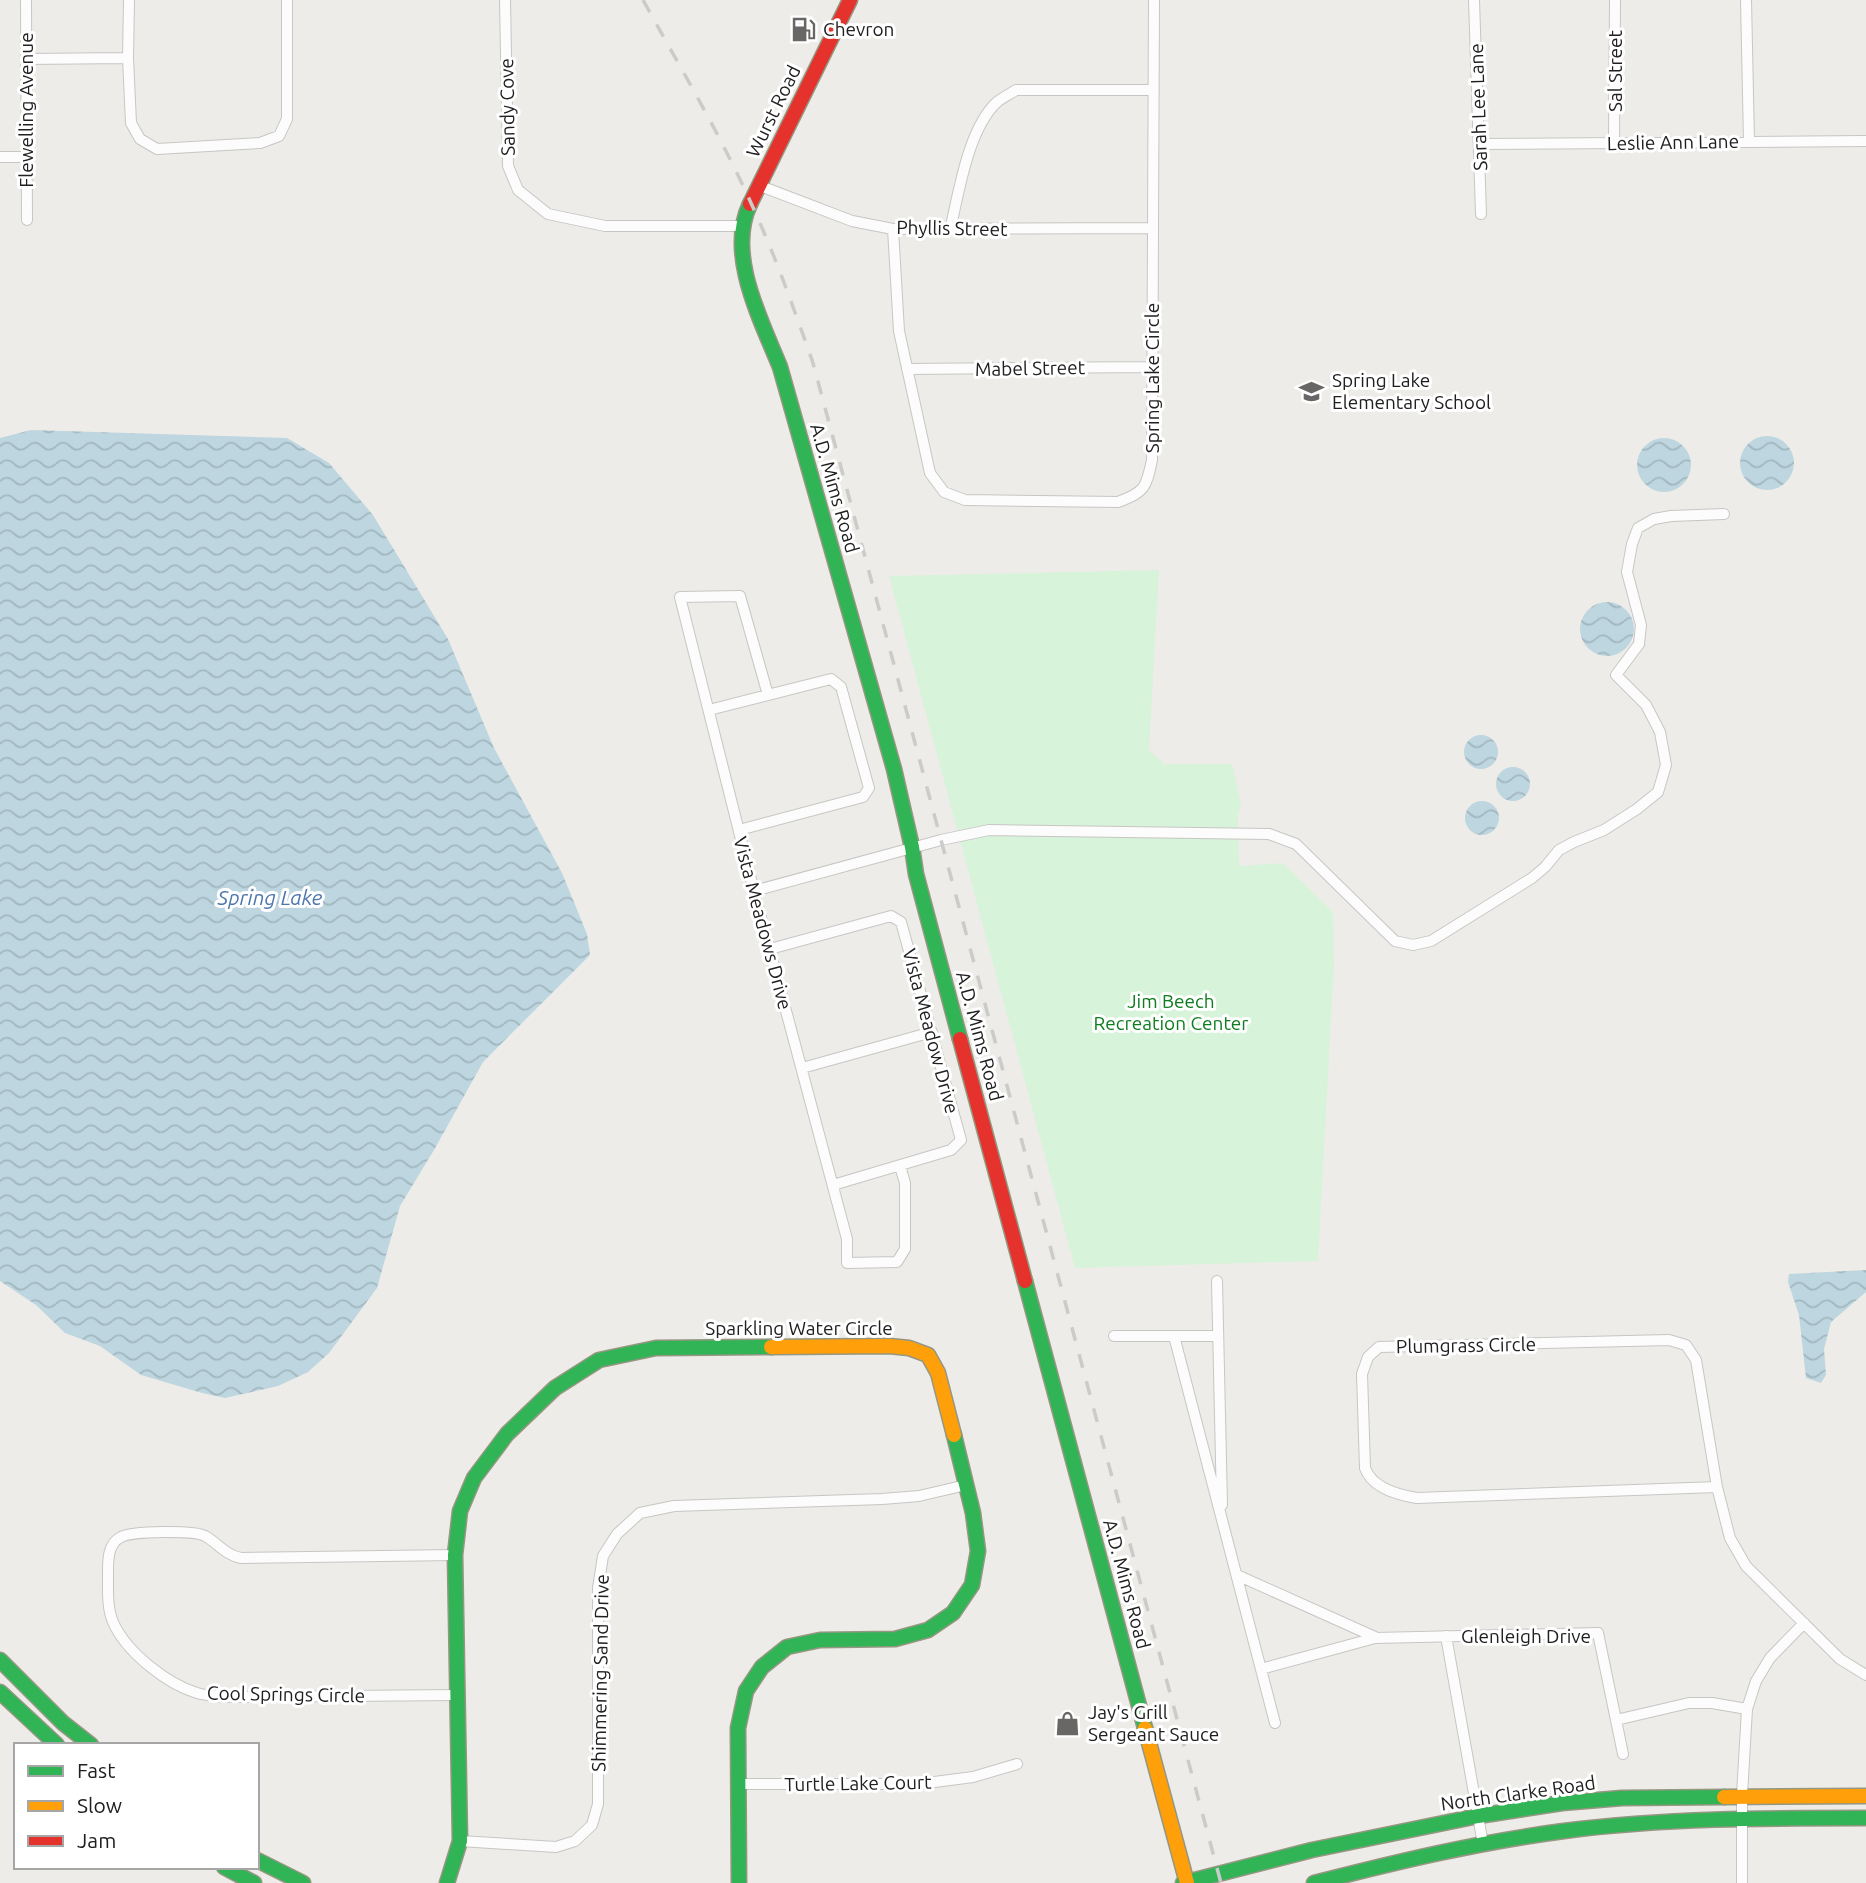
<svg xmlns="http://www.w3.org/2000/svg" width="1866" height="1883" viewBox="0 0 1866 1883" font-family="Ubuntu,sans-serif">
  <defs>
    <pattern id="water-waves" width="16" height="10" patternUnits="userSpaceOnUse" patternTransform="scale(1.75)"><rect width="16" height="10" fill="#bdd6e0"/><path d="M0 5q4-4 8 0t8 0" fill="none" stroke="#a2b7c0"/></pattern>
  </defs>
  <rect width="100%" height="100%" fill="#eeece8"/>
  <!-- park -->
  <path fill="#d7f3d9" d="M 1159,570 L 1149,750 L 1164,764 L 1232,764 L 1241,804 L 1238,815 L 1239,866 L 1283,863 L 1333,912 L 1334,964 L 1318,1261 L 1075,1268 L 889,576 Z"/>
  <!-- water -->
  <path fill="url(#water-waves)" d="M 31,430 L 287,438 L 329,463 L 373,515 L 448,639 L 494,748 L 562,873 L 587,934 L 590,955 L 483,1062 L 434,1150 L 400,1206 L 377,1288 L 329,1353 L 308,1372 L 278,1386 L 225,1398 L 202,1393 L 141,1375 L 100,1346 L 65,1333 L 36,1305 L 0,1281 L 0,438 Z
    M1740 463a27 27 0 1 1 54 0a27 27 0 1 1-54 0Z
    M1637 465a27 27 0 1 1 54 0a27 27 0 1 1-54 0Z
    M1580 629a27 27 0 1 1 54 0a27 27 0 1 1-54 0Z
    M1464 752a17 17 0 1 1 34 0a17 17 0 1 1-34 0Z
    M1496 784a17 17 0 1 1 34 0a17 17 0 1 1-34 0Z
    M1465 818a17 17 0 1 1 34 0a17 17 0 1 1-34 0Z
    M 1866,1270 L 1866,1292 L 1831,1322 L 1824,1349 L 1826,1375 L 1821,1383 L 1806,1378 L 1799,1315 L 1788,1282 L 1789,1274 Z"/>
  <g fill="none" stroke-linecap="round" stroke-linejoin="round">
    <defs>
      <path id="street" d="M 26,0 L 27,220
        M 129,0 L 128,58 L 131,123 L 140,139 L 157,149 L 260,143 L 279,136 L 287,119 L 287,0
        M 505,0 L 508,166 L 518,190 L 548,214 L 605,226 L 741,226
        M 1474,0 L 1481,214
        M 1746,0 L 1749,142
        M 26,59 L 128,58
        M 1614,143 L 1615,0
        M 1480,144 L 1866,141
        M 0,157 L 26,157
        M 758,185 L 852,221 L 893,229 L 1153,228
        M 893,229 L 899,331 L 930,473 L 944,492 L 965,500 L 1118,502 C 1145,492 1146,488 1152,460 L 1154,0
        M 950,230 C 959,192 968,129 997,102 C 1002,98 1010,94 1016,90 L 1153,90
        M 907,369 L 1153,367
        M 768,695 L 740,596 L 680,597 L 754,891 L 847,1239 L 847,1263 L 897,1262 L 905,1249 L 905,1183 L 900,1166
        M 709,710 L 831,679 L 841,687 L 869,788 L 863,797 L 739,830
        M 754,891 L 941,840 L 989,830 L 1269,834 L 1296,844 L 1395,941 L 1413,945 L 1431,941 L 1532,878 L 1545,867 L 1559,850 L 1574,842 L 1604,830 L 1637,809 L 1658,792 L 1666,765 L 1660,732 L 1646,705 L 1616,675 L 1639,644 L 1641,625 L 1627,572 L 1632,544 L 1638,528 L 1654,519 L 1671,516 L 1724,514
        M 770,949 L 891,916 L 901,922 L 961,1140 L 951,1150 L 833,1185
        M 802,1068 L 932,1032
        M 1217,1281 L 1222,1505
        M 1114,1336 L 1218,1336
        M 1174,1336 L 1275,1723
        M 1717,1487 L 1417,1498 C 1398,1495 1372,1488 1365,1468 L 1362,1374 L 1368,1357 L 1379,1347 L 1669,1340 L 1686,1345 L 1696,1360 L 1717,1487 L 1730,1538 L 1746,1566 L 1840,1659 L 1866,1675
        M 455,1555 L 241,1558 C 225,1555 218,1543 205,1536 C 195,1530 131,1531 121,1537 C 107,1544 108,1562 108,1575 C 108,1591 107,1608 113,1622 C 126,1652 167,1684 197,1693 C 211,1697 226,1697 240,1697 L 458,1695
        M 1237,1575 L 1375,1637
        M 1446,1636 L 1483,1844
        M 1261,1669 L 1375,1638 L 1598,1633 L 1623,1754
        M 1616,1720 L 1689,1703 L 1712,1703 L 1747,1709
        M 738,1784 L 919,1784 L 973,1777 L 1017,1764
        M 460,1841 L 556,1847 L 575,1841 L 592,1825 L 598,1804 L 598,1588 L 603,1556 L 617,1534 L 640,1513 L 674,1506 L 882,1499 L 919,1496 L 966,1485
        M 1742,1883 L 1742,1795 L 1747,1709 L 1756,1681 L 1770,1658 L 1804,1623"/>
      <path id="fast" d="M 750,204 C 726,254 761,320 780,367 L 894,769 L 912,847 L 916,874 L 960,1039
        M 1025,1281 L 1145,1728
        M 0,1660 L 63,1723 L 91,1745
        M 0,1692 L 57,1745
        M 257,1860 L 303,1883
        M 224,1867 L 254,1883
        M 447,1883 L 460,1841 L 455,1555 L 460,1511 L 474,1478 L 507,1434 L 555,1388 L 599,1360 L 656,1348 L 771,1347
        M 739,1883 L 738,1728 L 746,1691 L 762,1667 L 787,1647 L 820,1640 L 895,1639 L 928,1630 L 953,1613 L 972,1585 L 978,1551 L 973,1513 L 954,1435
        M 1183,1883 L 1312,1850 L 1478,1816 L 1562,1803 L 1622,1798 L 1724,1797
        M 1314,1883 C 1396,1862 1479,1842 1564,1831 C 1664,1818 1765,1818 1866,1818"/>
      <path id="slow" d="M 771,1347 L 889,1346 L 909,1348 L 928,1355 L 938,1373 L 954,1435
        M 1145,1728 L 1187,1883
        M 1724,1797 L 1866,1796"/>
      <path id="jam" d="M 750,204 L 850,0
        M 960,1039 L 1025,1281"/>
    </defs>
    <!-- street casing -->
    <use href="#street" stroke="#c7c6c4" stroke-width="12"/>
    <!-- fast casing -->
    <use href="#fast" stroke="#949781" stroke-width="17"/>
    <!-- slow casing -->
    <use href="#slow" stroke="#949781" stroke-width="17"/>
    <!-- jam casing -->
    <use href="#jam" stroke="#949781" stroke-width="17"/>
    <!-- street -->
    <use href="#street" stroke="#fcfcfc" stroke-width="10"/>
    <!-- fast -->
    <use href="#fast" stroke="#30b455" stroke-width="14"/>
    <!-- slow -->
    <use href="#slow" stroke="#ff9f0a" stroke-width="14"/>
    <!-- jam -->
    <use href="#jam" stroke="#e5322d" stroke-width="14"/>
    <!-- rail -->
    <path stroke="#cbcbca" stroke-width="3.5" stroke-dasharray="14 14" stroke-linecap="butt" d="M 643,0 C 680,67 720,134 751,203 C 775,255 794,309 813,363 L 1221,1883"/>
  </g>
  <!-- icons -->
  <defs>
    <symbol id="fuel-bare" viewBox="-9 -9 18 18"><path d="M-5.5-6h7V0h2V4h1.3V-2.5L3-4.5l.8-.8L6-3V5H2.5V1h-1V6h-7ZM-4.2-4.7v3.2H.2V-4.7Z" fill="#686766" stroke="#fff" stroke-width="2.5" paint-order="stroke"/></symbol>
    <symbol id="school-bare" viewBox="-9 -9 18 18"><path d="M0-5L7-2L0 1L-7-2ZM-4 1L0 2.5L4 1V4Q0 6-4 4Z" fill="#686766" stroke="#fff" stroke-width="2.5" paint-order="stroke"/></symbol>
    <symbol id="shop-bare" viewBox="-9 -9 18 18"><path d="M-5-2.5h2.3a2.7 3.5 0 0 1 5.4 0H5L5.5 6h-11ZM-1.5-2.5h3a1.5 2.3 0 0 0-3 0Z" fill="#686766" stroke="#fff" stroke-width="2.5" paint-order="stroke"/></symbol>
  </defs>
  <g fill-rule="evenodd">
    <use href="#fuel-bare" x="786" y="12" width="35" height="35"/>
    <use href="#school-bare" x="1294" y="374" width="35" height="35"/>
    <use href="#shop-bare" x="1050" y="1706" width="35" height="35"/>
  </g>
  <g text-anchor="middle" stroke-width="6" stroke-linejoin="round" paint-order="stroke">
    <!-- poi labels -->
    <g font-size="19" fill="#202020" stroke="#fff" text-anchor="start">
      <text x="823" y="36">Chevron</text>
      <text x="1332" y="387">Spring Lake<tspan x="1332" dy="22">Elementary School</tspan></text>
      <text x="1088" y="1719">Jay's Grill<tspan x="1088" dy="22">Sergeant Sauce</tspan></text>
    </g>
    <!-- street labels -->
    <g font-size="19" fill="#202020" stroke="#fff">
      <text transform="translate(1615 71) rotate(-90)" y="7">Sal Street</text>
      <text transform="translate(507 107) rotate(-91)" y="7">Sandy Cove</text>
      <text transform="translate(1478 107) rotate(-92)" y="7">Sarah Lee Lane</text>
      <text transform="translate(26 110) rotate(-90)" y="7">Flewelling Avenue</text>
      <text transform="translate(773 111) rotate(-64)" y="7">Wurst Road</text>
      <text transform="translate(1673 142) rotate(-1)" y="7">Leslie Ann Lane</text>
      <text transform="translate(952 228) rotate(1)" y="7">Phyllis Street</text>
      <text transform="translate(1030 368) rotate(-1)" y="7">Mabel Street</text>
      <text transform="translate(1152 378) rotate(-90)" y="7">Spring Lake Circle</text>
      <text transform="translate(835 488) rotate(74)" y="7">A.D. Mims Road</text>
      <text transform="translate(763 923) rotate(75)" y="7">Vista Meadows Drive</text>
      <text transform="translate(931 1031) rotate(75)" y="7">Vista Meadow Drive</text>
      <text transform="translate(980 1036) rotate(75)" y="7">A.D. Mims Road</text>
      <text x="799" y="1335">Sparkling Water Circle</text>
      <text transform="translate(1466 1345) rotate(-1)" y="7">Plumgrass Circle</text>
      <text transform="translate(1127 1584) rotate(75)" y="7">A.D. Mims Road</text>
      <text x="1526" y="1643">Glenleigh Drive</text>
      <text transform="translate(600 1673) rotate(-89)" y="7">Shimmering Sand Drive</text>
      <text transform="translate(286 1694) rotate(1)" y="7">Cool Springs Circle</text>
      <text transform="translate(858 1783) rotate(-1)" y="7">Turtle Lake Court</text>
      <text transform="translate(1518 1793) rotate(-8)" y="7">North Clarke Road</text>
    </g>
    <!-- park labels -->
    <g font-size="19" fill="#0f7d1f" stroke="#fff">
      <text x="1171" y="1008">Jim Beech<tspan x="1171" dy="22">Recreation Center</tspan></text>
    </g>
    <!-- water labels -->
    <g font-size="21" font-style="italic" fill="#4e77ae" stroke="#fff">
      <text x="270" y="905">Spring Lake</text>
    </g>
  </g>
  <!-- legend -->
  <rect x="14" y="1743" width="245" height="126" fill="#ffffff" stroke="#a6a6a6" stroke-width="2"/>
  <rect x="28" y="1766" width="35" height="10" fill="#30b455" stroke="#a6a6a6" stroke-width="2"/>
  <text x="77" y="1778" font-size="21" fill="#202020">Fast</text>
  <rect x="28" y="1801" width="35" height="10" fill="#ff9f0a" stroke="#a6a6a6" stroke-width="2"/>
  <text x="77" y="1813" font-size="21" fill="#202020">Slow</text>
  <rect x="28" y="1836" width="35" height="10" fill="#e5322d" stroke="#a6a6a6" stroke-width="2"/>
  <text x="77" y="1848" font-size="21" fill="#202020">Jam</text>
</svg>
